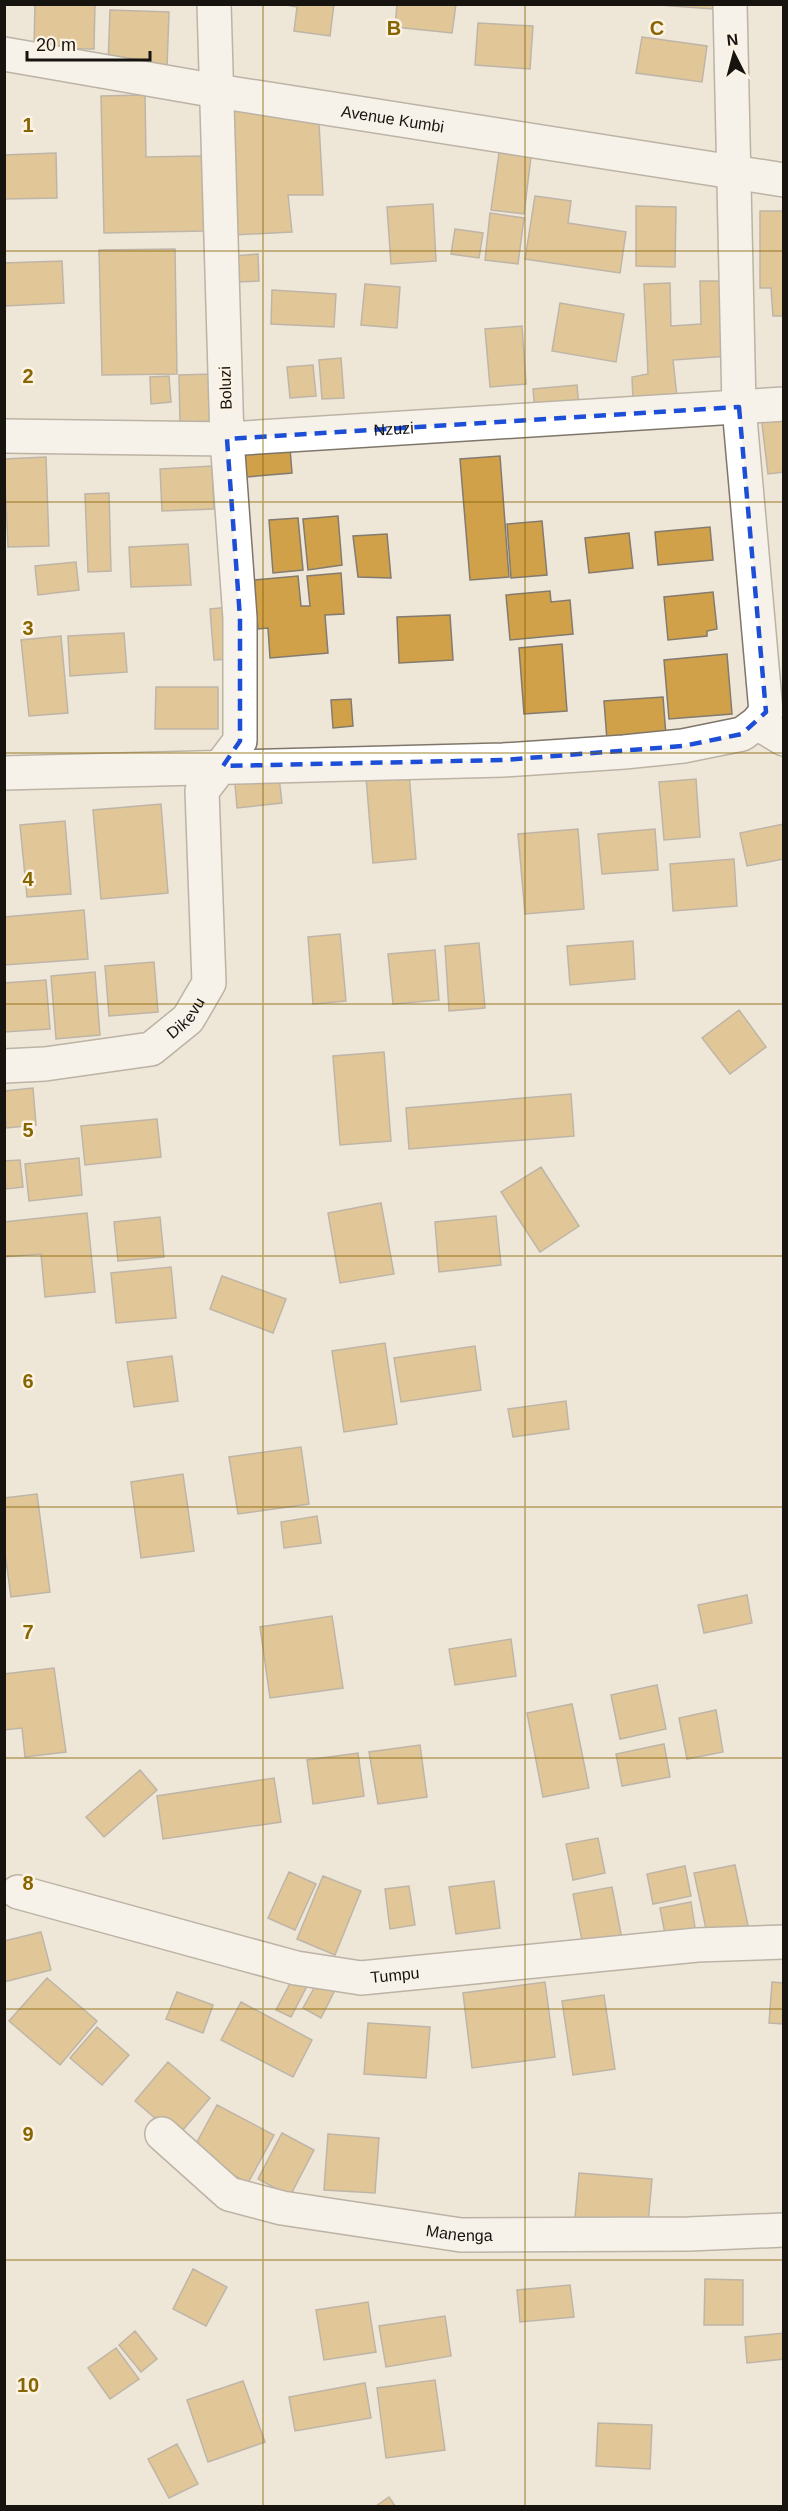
<svg xmlns="http://www.w3.org/2000/svg" width="788" height="2511" viewBox="0 0 788 2511" font-family="Helvetica,sans-serif">
  <rect width="100%" height="100%" fill="#eee6d7"/>
  <!-- building -->
  <path fill="#d1a149" stroke="#837b6f" stroke-width="1.5" d="M 35,4 L 95,4 L 94,49 L 34,48 Z
    M 281,4 L 334,4 L 330,36 L 294,31 L 297,7 Z
    M 397,4 L 456,4 L 452,33 L 395,27 Z
    M 645,4 L 713,4 L 713,9 Z
    M 110,10 L 169,12 L 167,68 L 108,66 Z
    M 478,23 L 533,26 L 530,69 L 475,65 Z
    M 642,37 L 707,46 L 702,82 L 636,73 Z
    M 145,95 L 146,157 L 203,156 L 204,231 L 104,233 L 101,96 Z
    M 227,107 L 319,124 L 323,195 L 288,195 L 292,232 L 233,235 Z
    M 56,153 L 57,198 L 5,199 L 4,155 Z
    M 499,153 L 531,157 L 524,214 L 491,210 Z
    M 535,196 L 571,201 L 568,223 L 626,232 L 620,273 L 525,259 Z
    M 433,204 L 436,261 L 391,264 L 387,207 Z
    M 636,206 L 676,207 L 675,267 L 636,266 Z
    M 760,211 L 784,211 L 784,316 L 773,316 L 771,288 L 760,288 Z
    M 490,213 L 524,218 L 518,264 L 485,260 Z
    M 455,229 L 483,233 L 479,258 L 451,254 Z
    M 175,249 L 177,374 L 102,375 L 99,250 Z
    M 258,254 L 259,281 L 236,282 L 234,256 Z
    M 62,261 L 64,303 L 4,306 L 4,263 Z
    M 700,281 L 726,281 L 730,356 L 673,360 L 677,397 L 633,400 L 632,377 L 648,374 L 644,284 L 670,283 L 671,326 L 701,324 Z
    M 365,284 L 400,287 L 397,328 L 361,325 Z
    M 272,290 L 336,294 L 334,327 L 271,324 Z
    M 560,303 L 624,314 L 616,362 L 552,351 Z
    M 522,326 L 526,384 L 490,387 L 485,329 Z
    M 341,358 L 344,398 L 322,399 L 319,360 Z
    M 313,365 L 316,396 L 290,398 L 287,367 Z
    M 212,374 L 214,421 L 180,422 L 179,375 Z
    M 169,376 L 171,402 L 151,404 L 150,377 Z
    M 577,385 L 579,407 L 535,410 L 533,389 Z
    M 784,413 L 784,472 L 768,474 L 761,416 Z
    M 290,448 L 292,473 L 246,477 L 244,452 Z
    M 500,456 L 509,577 L 470,580 L 460,459 Z
    M 46,457 L 49,546 L 8,547 L 4,459 Z
    M 212,466 L 214,509 L 162,511 L 160,469 Z
    M 109,493 L 111,571 L 88,572 L 85,494 Z
    M 338,516 L 342,565 L 308,570 L 303,519 Z
    M 298,518 L 303,570 L 273,573 L 269,520 Z
    M 542,521 L 547,575 L 511,578 L 507,524 Z
    M 710,527 L 713,560 L 658,565 L 655,532 Z
    M 629,533 L 633,568 L 589,573 L 585,538 Z
    M 387,534 L 391,578 L 358,577 L 353,536 Z
    M 188,544 L 191,585 L 131,587 L 129,547 Z
    M 76,562 L 79,590 L 38,595 L 35,566 Z
    M 341,573 L 344,614 L 325,615 L 328,653 L 270,658 L 268,628 L 258,629 L 253,580 L 298,576 L 301,606 L 310,606 L 307,576 Z
    M 550,591 L 551,602 L 570,600 L 573,634 L 510,640 L 506,595 Z
    M 713,592 L 717,629 L 707,631 L 707,636 L 668,640 L 664,597 Z
    M 229,607 L 233,659 L 214,660 L 210,609 Z
    M 450,615 L 453,660 L 399,663 L 397,617 Z
    M 124,633 L 127,672 L 70,676 L 68,636 Z
    M 61,636 L 68,713 L 29,716 L 21,640 Z
    M 562,644 L 567,711 L 524,714 L 519,648 Z
    M 727,654 L 732,714 L 669,719 L 664,660 Z
    M 156,687 L 218,687 L 218,729 L 155,729 Z
    M 663,697 L 666,736 L 607,740 L 604,701 Z
    M 351,699 L 353,726 L 333,728 L 331,700 Z
    M 278,768 L 282,803 L 237,808 L 234,772 Z
    M 409,773 L 416,859 L 373,863 L 366,777 Z
    M 696,779 L 700,837 L 664,840 L 659,782 Z
    M 161,804 L 168,893 L 101,899 L 93,810 Z
    M 65,821 L 71,894 L 27,897 L 20,825 Z
    M 784,824 L 784,859 L 747,866 L 740,833 Z
    M 578,829 L 584,909 L 525,914 L 518,834 Z
    M 655,829 L 658,870 L 602,874 L 598,834 Z
    M 734,859 L 737,906 L 673,911 L 670,864 Z
    M 84,910 L 88,959 L 4,965 L 4,917 Z
    M 340,934 L 346,1001 L 313,1004 L 308,937 Z
    M 633,941 L 635,979 L 570,985 L 567,946 Z
    M 479,943 L 485,1008 L 449,1011 L 445,946 Z
    M 435,950 L 439,1000 L 393,1004 L 388,954 Z
    M 154,962 L 158,1012 L 109,1016 L 105,966 Z
    M 95,972 L 100,1035 L 56,1039 L 51,976 Z
    M 46,980 L 50,1029 L 4,1032 L 4,983 Z
    M 739,1010 L 766,1047 L 730,1074 L 702,1038 Z
    M 384,1052 L 391,1141 L 340,1145 L 333,1056 Z
    M 33,1088 L 36,1125 L 6,1128 L 4,1091 Z
    M 571,1094 L 574,1136 L 409,1149 L 406,1108 Z
    M 157,1119 L 161,1157 L 85,1165 L 81,1126 Z
    M 79,1158 L 82,1195 L 29,1201 L 25,1164 Z
    M 20,1160 L 23,1187 L 6,1189 L 4,1161 Z
    M 541,1167 L 579,1226 L 540,1252 L 501,1192 Z
    M 381,1203 L 394,1274 L 340,1283 L 328,1213 Z
    M 87,1213 L 95,1292 L 45,1297 L 41,1254 L 4,1257 L 4,1222 Z
    M 496,1216 L 501,1265 L 439,1272 L 435,1222 Z
    M 160,1217 L 164,1257 L 118,1261 L 114,1222 Z
    M 171,1267 L 176,1318 L 116,1323 L 111,1273 Z
    M 222,1276 L 286,1299 L 273,1333 L 210,1309 Z
    M 385,1343 L 397,1424 L 344,1432 L 332,1351 Z
    M 475,1346 L 481,1390 L 401,1402 L 394,1358 Z
    M 172,1356 L 178,1401 L 134,1407 L 127,1362 Z
    M 566,1401 L 569,1429 L 513,1437 L 508,1409 Z
    M 301,1447 L 309,1504 L 238,1514 L 229,1457 Z
    M 183,1474 L 194,1551 L 141,1558 L 131,1482 Z
    M 37,1494 L 50,1592 L 11,1597 L 4,1546 L 4,1498 Z
    M 317,1516 L 321,1543 L 284,1548 L 281,1522 Z
    M 747,1595 L 752,1623 L 704,1633 L 698,1605 Z
    M 332,1616 L 343,1688 L 270,1698 L 260,1627 Z
    M 511,1639 L 516,1676 L 455,1685 L 449,1649 Z
    M 54,1668 L 66,1752 L 25,1757 L 22,1728 L 4,1730 L 4,1674 Z
    M 657,1685 L 666,1729 L 620,1739 L 611,1695 Z
    M 572,1704 L 589,1788 L 543,1797 L 527,1713 Z
    M 716,1710 L 723,1752 L 687,1759 L 679,1718 Z
    M 664,1744 L 670,1777 L 622,1786 L 616,1754 Z
    M 420,1745 L 427,1797 L 378,1804 L 369,1752 Z
    M 358,1753 L 364,1796 L 313,1804 L 307,1760 Z
    M 140,1770 L 157,1790 L 104,1837 L 86,1817 Z
    M 274,1778 L 281,1822 L 163,1839 L 157,1796 Z
    M 598,1838 L 605,1873 L 573,1880 L 566,1844 Z
    M 735,1865 L 749,1930 L 708,1938 L 694,1873 Z
    M 685,1866 L 691,1896 L 653,1904 L 647,1874 Z
    M 289,1872 L 316,1884 L 295,1930 L 268,1918 Z
    M 323,1876 L 361,1891 L 335,1955 L 297,1939 Z
    M 494,1881 L 500,1928 L 456,1934 L 449,1887 Z
    M 409,1886 L 415,1925 L 390,1929 L 385,1889 Z
    M 612,1887 L 623,1944 L 584,1951 L 573,1894 Z
    M 691,1902 L 695,1928 L 665,1934 L 660,1908 Z
    M 41,1932 L 51,1970 L 4,1982 L 4,1941 Z
    M 47,1978 L 97,2021 L 60,2065 L 9,2021 Z
    M 293,1978 L 307,1986 L 291,2017 L 276,2010 Z
    M 318,1981 L 335,1990 L 321,2018 L 303,2008 Z
    M 545,1982 L 555,2057 L 472,2068 L 463,1993 Z
    M 772,1982 L 784,1983 L 784,2024 L 769,2023 Z
    M 177,1992 L 213,2005 L 203,2033 L 166,2019 Z
    M 604,1995 L 615,2069 L 573,2075 L 562,2001 Z
    M 241,2002 L 312,2040 L 293,2077 L 221,2040 Z
    M 368,2023 L 430,2027 L 426,2078 L 364,2074 Z
    M 97,2027 L 129,2055 L 102,2085 L 70,2058 Z
    M 168,2062 L 210,2098 L 177,2137 L 135,2101 Z
    M 217,2105 L 274,2135 L 248,2183 L 191,2153 Z
    M 282,2133 L 314,2150 L 290,2196 L 258,2179 Z
    M 328,2134 L 379,2138 L 375,2193 L 324,2190 Z
    M 579,2173 L 652,2179 L 648,2224 L 575,2218 Z
    M 193,2269 L 227,2287 L 206,2326 L 173,2309 Z
    M 705,2279 L 743,2280 L 743,2325 L 704,2325 Z
    M 570,2285 L 574,2317 L 520,2322 L 517,2290 Z
    M 368,2302 L 376,2352 L 324,2360 L 316,2310 Z
    M 445,2316 L 451,2356 L 386,2367 L 379,2326 Z
    M 135,2331 L 157,2359 L 141,2372 L 119,2345 Z
    M 784,2333 L 784,2359 L 747,2363 L 745,2337 Z
    M 116,2348 L 139,2379 L 110,2399 L 88,2368 Z
    M 435,2380 L 445,2450 L 386,2458 L 377,2388 Z
    M 243,2381 L 265,2442 L 208,2462 L 187,2400 Z
    M 365,2383 L 371,2418 L 295,2431 L 289,2397 Z
    M 598,2423 L 652,2425 L 650,2469 L 596,2466 Z
    M 177,2444 L 198,2484 L 169,2498 L 148,2459 Z
    M 389,2497 L 395,2506 L 376,2506 Z"/>
  <g fill="none" stroke-linecap="round" stroke-linejoin="round">
    <defs>
      <g id="street">
        <path id="s1" d="M 4,54 L 217,91 L 784,180"/>
        <path id="s2" d="M 4,436 L 227,439 L 784,404"/>
        <path d="M 757,723 L 784,739"/>
        <path d="M 4,773 L 503,760 L 624,752 L 683,746 L 742,734 L 757,723 L 766,712 L 739,407 L 730,4"/>
        <path id="s3" d="M 4,1066 L 45,1064 L 151,1049 L 188,1019 L 209,983 L 202,791 L 240,741 L 240,618 L 227,439 L 214,4"/>
        <path id="s4" d="M 18,1892 L 296,1968 L 361,1978 L 697,1945 L 784,1942"/>
        <path id="s5" d="M 162,2134 L 229,2194 L 282,2208 L 461,2235 L 689,2234 L 784,2230"/>
      </g>
    </defs>
    <!-- street casing -->
    <use href="#street" stroke="#7e7669" stroke-width="36"/>
    <!-- street -->
    <use href="#street" stroke="#fff" stroke-width="33"/>
  </g>
  <!-- marked area -->
  <path d="M0 0H788V2511H0ZM 739,407 L 766,712 L 742,734 L 683,746 L 503,760 L 223,766 L 240,741 L 240,618 L 227,439 Z" fill="#eee6d7" fill-opacity=".55" fill-rule="evenodd"/>
  <path fill="none" stroke="#1d4ed8" stroke-width="4.5" stroke-dasharray="12 8" stroke-linejoin="round" d="M 739,407 L 766,712 L 742,734 L 683,746 L 503,760 L 223,766 L 240,741 L 240,618 L 227,439 Z"/>
  <!-- grid -->
  <path fill="none" stroke="#876500" stroke-width="1.5" stroke-opacity="0.55" d="M 263,4 L 263,2506M 525,4 L 525,2506M 4,251 L 784,251M 4,502 L 784,502M 4,753 L 784,753M 4,1004 L 784,1004M 4,1256 L 784,1256M 4,1507 L 784,1507M 4,1758 L 784,1758M 4,2009 L 784,2009M 4,2260 L 784,2260"/>
  <g text-anchor="middle" stroke-width="5" stroke-linejoin="round" paint-order="stroke">
    <!-- street labels -->
    <g font-size="16" fill="#171410" stroke="#fcf3e4">
      <text dy="6" stroke="none"><textPath href="#s1" startOffset="394">Avenue Kumbi</textPath></text>
      <text transform="translate(225 388) rotate(-92)" y="6">Boluzi</text>
      <text dy="6" stroke="none"><textPath href="#s2" startOffset="390">Nzuzi</textPath></text>
      <text dy="6" stroke="none"><textPath href="#s3" startOffset="195">Dikevu</textPath></text>
      <text dy="6" stroke="none"><textPath href="#s4" startOffset="388">Tumpu</textPath></text>
      <text dy="6" stroke="none"><textPath href="#s5" startOffset="324">Manenga</textPath></text>
    </g>
  </g>
  <g font-size="20" text-anchor="middle" font-weight="bold" fill="#876500" stroke="#fcf3e4" stroke-width="5" stroke-linejoin="round" paint-order="stroke">
    <text x="394" y="35">B</text>
    <text x="657" y="35">C</text>
    <text x="28" y="132">1</text>
    <text x="28" y="383">2</text>
    <text x="28" y="635">3</text>
    <text x="28" y="886">4</text>
    <text x="28" y="1137">5</text>
    <text x="28" y="1388">6</text>
    <text x="28" y="1639">7</text>
    <text x="28" y="1890">8</text>
    <text x="28" y="2141">9</text>
    <text x="28" y="2392">10</text>
  </g>
  <!-- border -->
  <rect width="788" height="2511" fill="none" stroke="#171410" stroke-width="12"/>
  <!-- north arrow -->
  <g transform="translate(734 54) rotate(354)" stroke="#fcf3e4" stroke-width="4.5" paint-order="stroke">
  <path d="M0-4.5L10 22L0 15L-10 22Z" fill="#171410"/>
  <text y="-9" font-size="16" font-weight="bold" text-anchor="middle" fill="#171410">N</text>
  </g>
  <!-- scale -->
  <path d="M27 51v9h123v-9" fill="none" stroke="#171410" stroke-width="3"/>
  <text x="36" y="51" font-size="18" fill="#171410" stroke="#fcf3e4" stroke-width="4.5" paint-order="stroke">20 m</text>
</svg>
